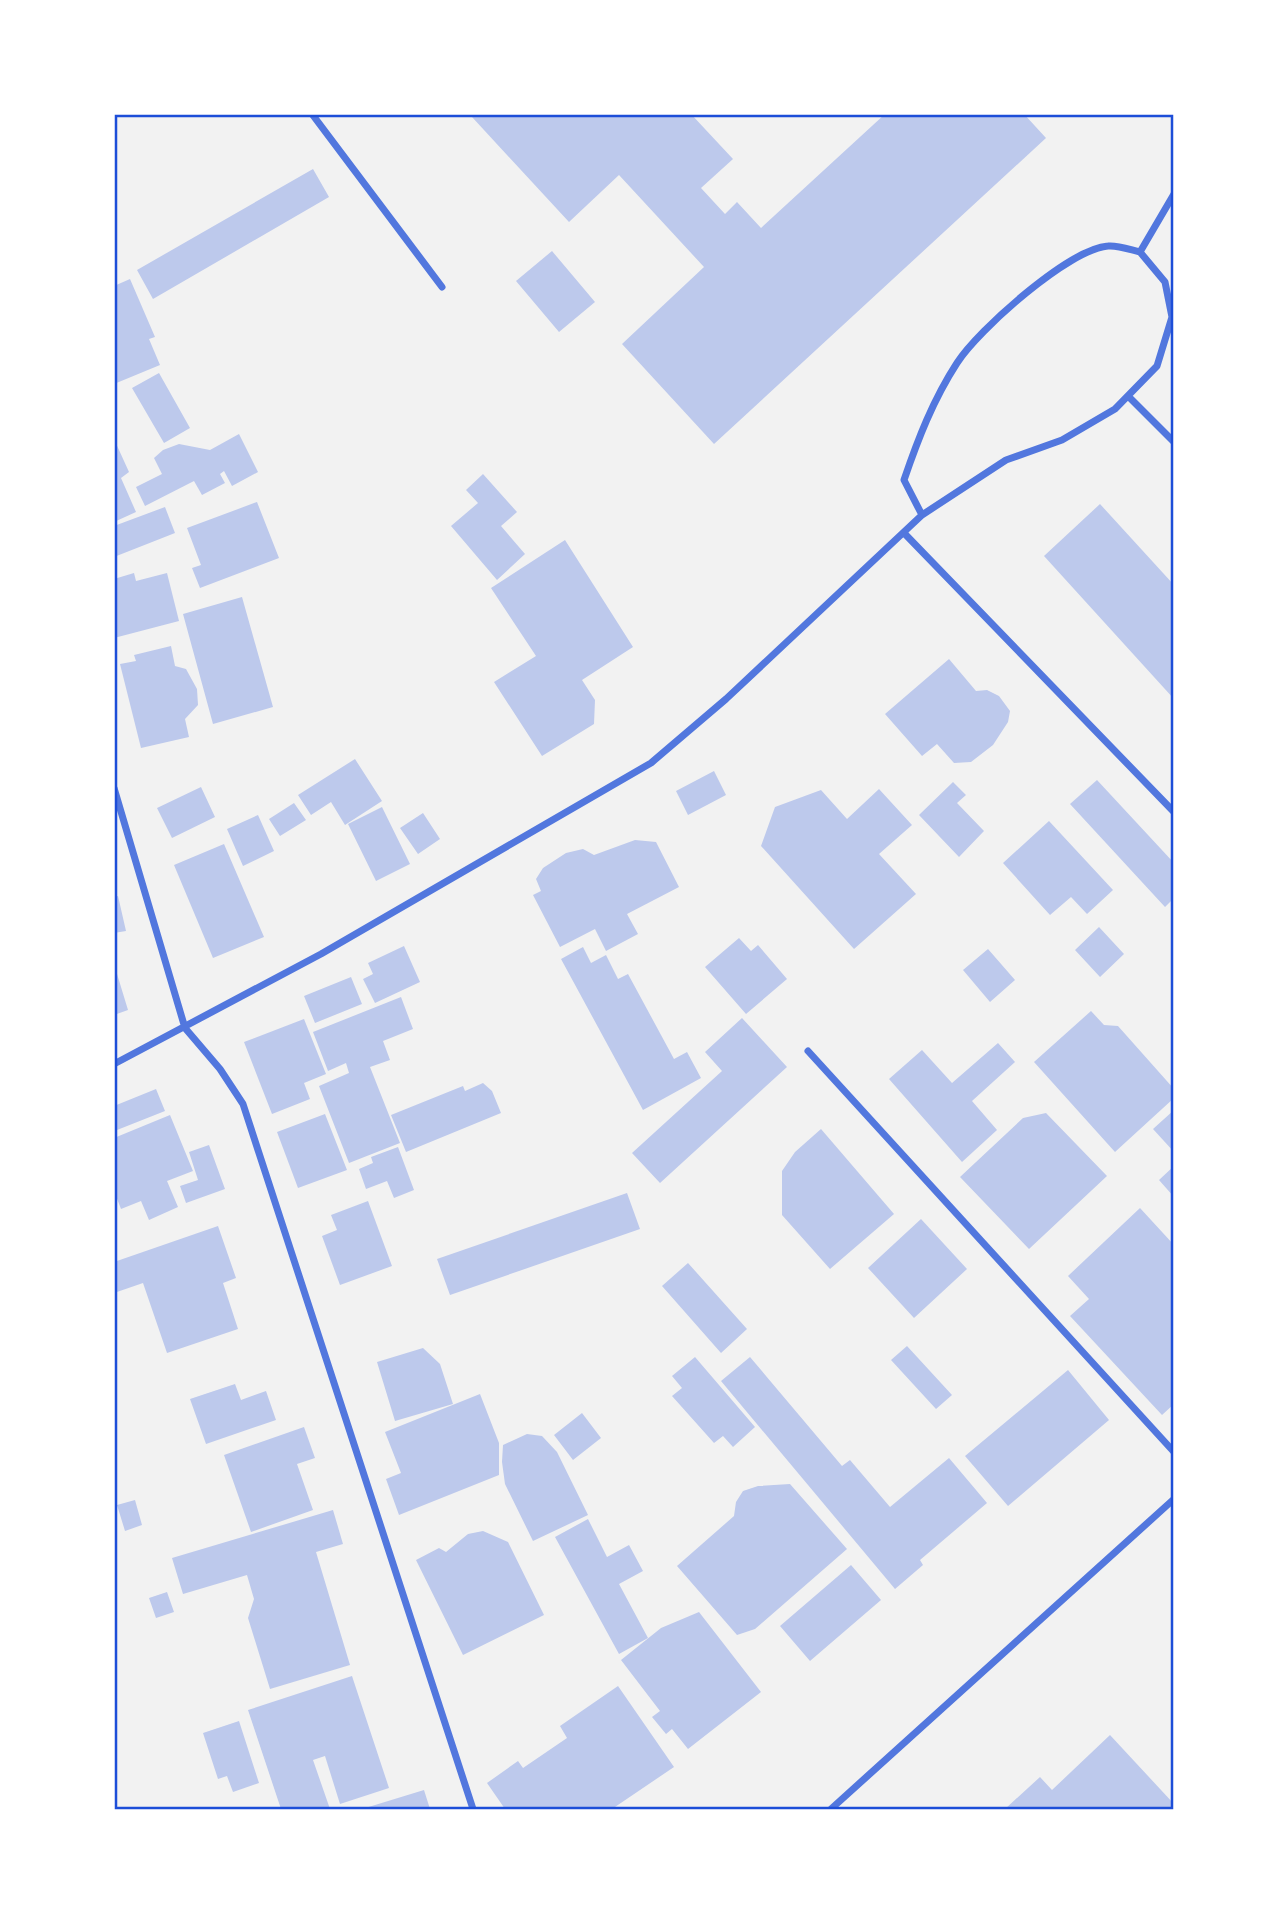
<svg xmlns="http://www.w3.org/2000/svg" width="1288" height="1923" viewBox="0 0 1288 1923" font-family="Inter,sans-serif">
  <rect width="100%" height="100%" fill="#f2f2f2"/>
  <!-- building -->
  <path fill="#bdc9ec" d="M 476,114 L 691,114 L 733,159 L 701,188 L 725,214 L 737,202 L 761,228 L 885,114 L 1024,114 L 1046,138 L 714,444 L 622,344 L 704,267 L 619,175 L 569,222 L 472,117 Z
    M 313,169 L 329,197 L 153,299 L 137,270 Z
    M 552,251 L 595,302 L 559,332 L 516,281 Z
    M 130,279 L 155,337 L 149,339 L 160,365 L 114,384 L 114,286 Z
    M 159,373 L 190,428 L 164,443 L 132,388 Z
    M 239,434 L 258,472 L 232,486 L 224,471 L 220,474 L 225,483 L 202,495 L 194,481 L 145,506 L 136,487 L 162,474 L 154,458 L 163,450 L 179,444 L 210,450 Z
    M 114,439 L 129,472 L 121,478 L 136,512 L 114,522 Z
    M 483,474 L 517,512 L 501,526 L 525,554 L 497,580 L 451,526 L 478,503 L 466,490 Z
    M 257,502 L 279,558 L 200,588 L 192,568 L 201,565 L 187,528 Z
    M 1100,504 L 1174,585 L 1174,699 L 1044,556 Z
    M 165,507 L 175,533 L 114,557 L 114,526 Z
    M 565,540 L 633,647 L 582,680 L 595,700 L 594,724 L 542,756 L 494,682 L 536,656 L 491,588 Z
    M 134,573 L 136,581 L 167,573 L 179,621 L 114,638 L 114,579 Z
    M 242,597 L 273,707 L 213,724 L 183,614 Z
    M 171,646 L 175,666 L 186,669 L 197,689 L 198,705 L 185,719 L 189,737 L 141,748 L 120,664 L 136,661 L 134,655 Z
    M 949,659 L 976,691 L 987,690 L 999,696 L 1010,711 L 1008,722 L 993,745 L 971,762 L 954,763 L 937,744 L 922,756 L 885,714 Z
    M 355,759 L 382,801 L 345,825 L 331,802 L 311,815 L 298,795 Z
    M 714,771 L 726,795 L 688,815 L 676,791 Z
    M 1097,780 L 1174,863 L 1174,898 L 1165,907 L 1070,804 Z
    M 953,782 L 966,795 L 957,803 L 984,831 L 959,857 L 919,815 Z
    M 201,787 L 215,817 L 172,838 L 157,808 Z
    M 879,789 L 912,825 L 879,854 L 916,894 L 854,949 L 761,846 L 775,807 L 821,790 L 847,819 Z
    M 294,803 L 306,820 L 280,836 L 269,819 Z
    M 382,807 L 410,864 L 376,881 L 348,824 Z
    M 423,813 L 440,839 L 418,854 L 400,828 Z
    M 258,815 L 274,851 L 243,866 L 227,829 Z
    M 1049,821 L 1113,890 L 1087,914 L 1071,897 L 1050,915 L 1003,863 Z
    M 635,840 L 656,842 L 679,887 L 627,914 L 638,934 L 606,951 L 595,929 L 560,947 L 533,895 L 541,891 L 536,879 L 543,868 L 566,853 L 583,849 L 594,855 Z
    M 224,844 L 264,937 L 213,958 L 174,865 Z
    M 118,896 L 126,931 L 114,933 L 114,897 Z
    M 1099,927 L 1124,954 L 1100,977 L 1075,950 Z
    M 739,938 L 751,951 L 758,945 L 787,979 L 746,1014 L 705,967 Z
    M 404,946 L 420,982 L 375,1003 L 363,979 L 373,974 L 368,963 Z
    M 583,947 L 591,963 L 606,955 L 618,979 L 628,974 L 674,1059 L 687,1052 L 701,1078 L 643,1110 L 561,959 Z
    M 988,949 L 1015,980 L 990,1002 L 963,970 Z
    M 114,964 L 128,1010 L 114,1015 Z
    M 351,977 L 362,1004 L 315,1023 L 304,996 Z
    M 401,997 L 413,1029 L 383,1041 L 390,1060 L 370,1067 L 400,1143 L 349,1163 L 319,1086 L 349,1073 L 346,1063 L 328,1071 L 313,1032 Z
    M 1091,1011 L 1104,1025 L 1118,1026 L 1174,1089 L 1174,1098 L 1115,1152 L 1034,1062 Z
    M 742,1018 L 787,1067 L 660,1183 L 632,1153 L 722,1071 L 705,1052 Z
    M 304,1019 L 326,1074 L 304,1083 L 310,1099 L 272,1114 L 244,1042 Z
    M 998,1043 L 1015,1062 L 972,1101 L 997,1130 L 962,1162 L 889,1079 L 922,1050 L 952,1083 Z
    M 483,1083 L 492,1091 L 501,1113 L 406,1152 L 391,1115 L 463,1086 L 465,1091 Z
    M 156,1089 L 165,1111 L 117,1130 L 114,1106 Z
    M 1174,1110 L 1174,1152 L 1153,1129 Z
    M 1046,1113 L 1107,1176 L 1029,1249 L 960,1177 L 1023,1118 Z
    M 325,1114 L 347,1170 L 298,1188 L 277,1132 Z
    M 170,1115 L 193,1171 L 167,1181 L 178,1207 L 149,1220 L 141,1201 L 121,1209 L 114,1191 L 114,1138 Z
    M 821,1129 L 894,1214 L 830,1269 L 782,1215 L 782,1171 L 795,1152 Z
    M 209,1145 L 225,1189 L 186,1203 L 180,1186 L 198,1180 L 189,1152 Z
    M 398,1147 L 414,1190 L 394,1198 L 387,1181 L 366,1189 L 359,1169 L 373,1163 L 371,1157 Z
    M 1174,1166 L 1174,1197 L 1159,1180 Z
    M 627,1193 L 640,1229 L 450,1295 L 437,1259 Z
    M 368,1201 L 392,1266 L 340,1285 L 322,1236 L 337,1230 L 331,1215 Z
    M 1140,1208 L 1174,1245 L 1174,1404 L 1162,1415 L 1070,1316 L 1089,1299 L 1068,1276 Z
    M 921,1219 L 967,1269 L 914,1318 L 868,1268 Z
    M 218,1226 L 236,1278 L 223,1283 L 238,1329 L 167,1353 L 143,1283 L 114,1293 L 114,1262 Z
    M 688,1263 L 747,1329 L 721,1353 L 662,1286 Z
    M 907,1346 L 952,1395 L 936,1409 L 891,1360 Z
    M 423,1348 L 440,1364 L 453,1404 L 395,1421 L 377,1362 Z
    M 695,1357 L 755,1427 L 733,1447 L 723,1436 L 714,1443 L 672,1396 L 682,1388 L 672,1376 Z
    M 750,1357 L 842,1466 L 850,1460 L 890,1507 L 949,1458 L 987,1503 L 920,1560 L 923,1565 L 895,1589 L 721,1381 Z
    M 1068,1370 L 1109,1420 L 1008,1506 L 965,1456 Z
    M 235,1384 L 241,1400 L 266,1391 L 276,1420 L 206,1444 L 190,1399 Z
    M 480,1394 L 499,1443 L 499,1475 L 399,1515 L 386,1479 L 401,1473 L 385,1432 Z
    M 582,1413 L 601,1438 L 573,1460 L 554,1435 Z
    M 304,1427 L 315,1458 L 297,1464 L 313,1510 L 251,1532 L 224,1455 Z
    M 527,1434 L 542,1436 L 557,1452 L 588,1515 L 533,1541 L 505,1484 L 502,1462 L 503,1445 Z
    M 790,1484 L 847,1549 L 755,1629 L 737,1635 L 677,1566 L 734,1516 L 736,1502 L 743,1491 L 758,1486 Z
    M 135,1500 L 142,1525 L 125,1531 L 117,1505 Z
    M 333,1510 L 343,1544 L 316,1552 L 350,1665 L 270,1689 L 248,1618 L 254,1599 L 247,1575 L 183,1594 L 172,1558 Z
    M 588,1519 L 607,1557 L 629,1545 L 643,1571 L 619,1584 L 648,1638 L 619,1654 L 555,1537 Z
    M 483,1531 L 508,1542 L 544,1615 L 463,1655 L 416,1560 L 439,1548 L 446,1552 L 468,1534 Z
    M 851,1565 L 881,1600 L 810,1661 L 780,1626 Z
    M 167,1592 L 174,1612 L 156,1618 L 149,1598 Z
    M 699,1612 L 761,1692 L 688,1749 L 672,1729 L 666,1734 L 652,1717 L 660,1711 L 621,1660 L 661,1628 Z
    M 352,1676 L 389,1788 L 340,1804 L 325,1756 L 313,1760 L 330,1809 L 281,1809 L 248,1710 Z
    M 618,1686 L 674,1767 L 612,1809 L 505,1809 L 487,1783 L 518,1761 L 523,1768 L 567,1738 L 560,1726 Z
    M 239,1721 L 259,1783 L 233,1792 L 227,1776 L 218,1779 L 203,1733 Z
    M 1110,1735 L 1174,1804 L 1174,1809 L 1005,1809 L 1040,1777 L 1052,1790 Z
    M 424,1790 L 430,1809 L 362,1809 Z"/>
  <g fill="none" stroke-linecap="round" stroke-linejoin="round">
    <!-- minor -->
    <path stroke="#5277de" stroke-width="7" d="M 312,114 L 442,287
      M 1128,396 L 1174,442
      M 922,515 L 904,480 C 918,439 933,400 957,363 C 978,330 1069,249 1108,246 C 1118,245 1131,250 1140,252
      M 904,533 L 1174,812
      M 114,788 L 185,1028 L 220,1069 L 243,1104 L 473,1809
      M 808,1051 L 1174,1452
      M 114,1064 L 321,954 L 651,763 L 726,699 L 922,515 L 1006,460 L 1062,440 L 1115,409 L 1157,366 L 1172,317 L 1165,282 L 1140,252 L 1174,194
      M 831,1809 L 1174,1499"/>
  </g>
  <!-- border -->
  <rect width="1288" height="1923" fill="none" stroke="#ffffff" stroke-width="231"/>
  <rect x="116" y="116" width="1056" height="1692" fill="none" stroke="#1d4ed8" stroke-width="2.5"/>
</svg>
